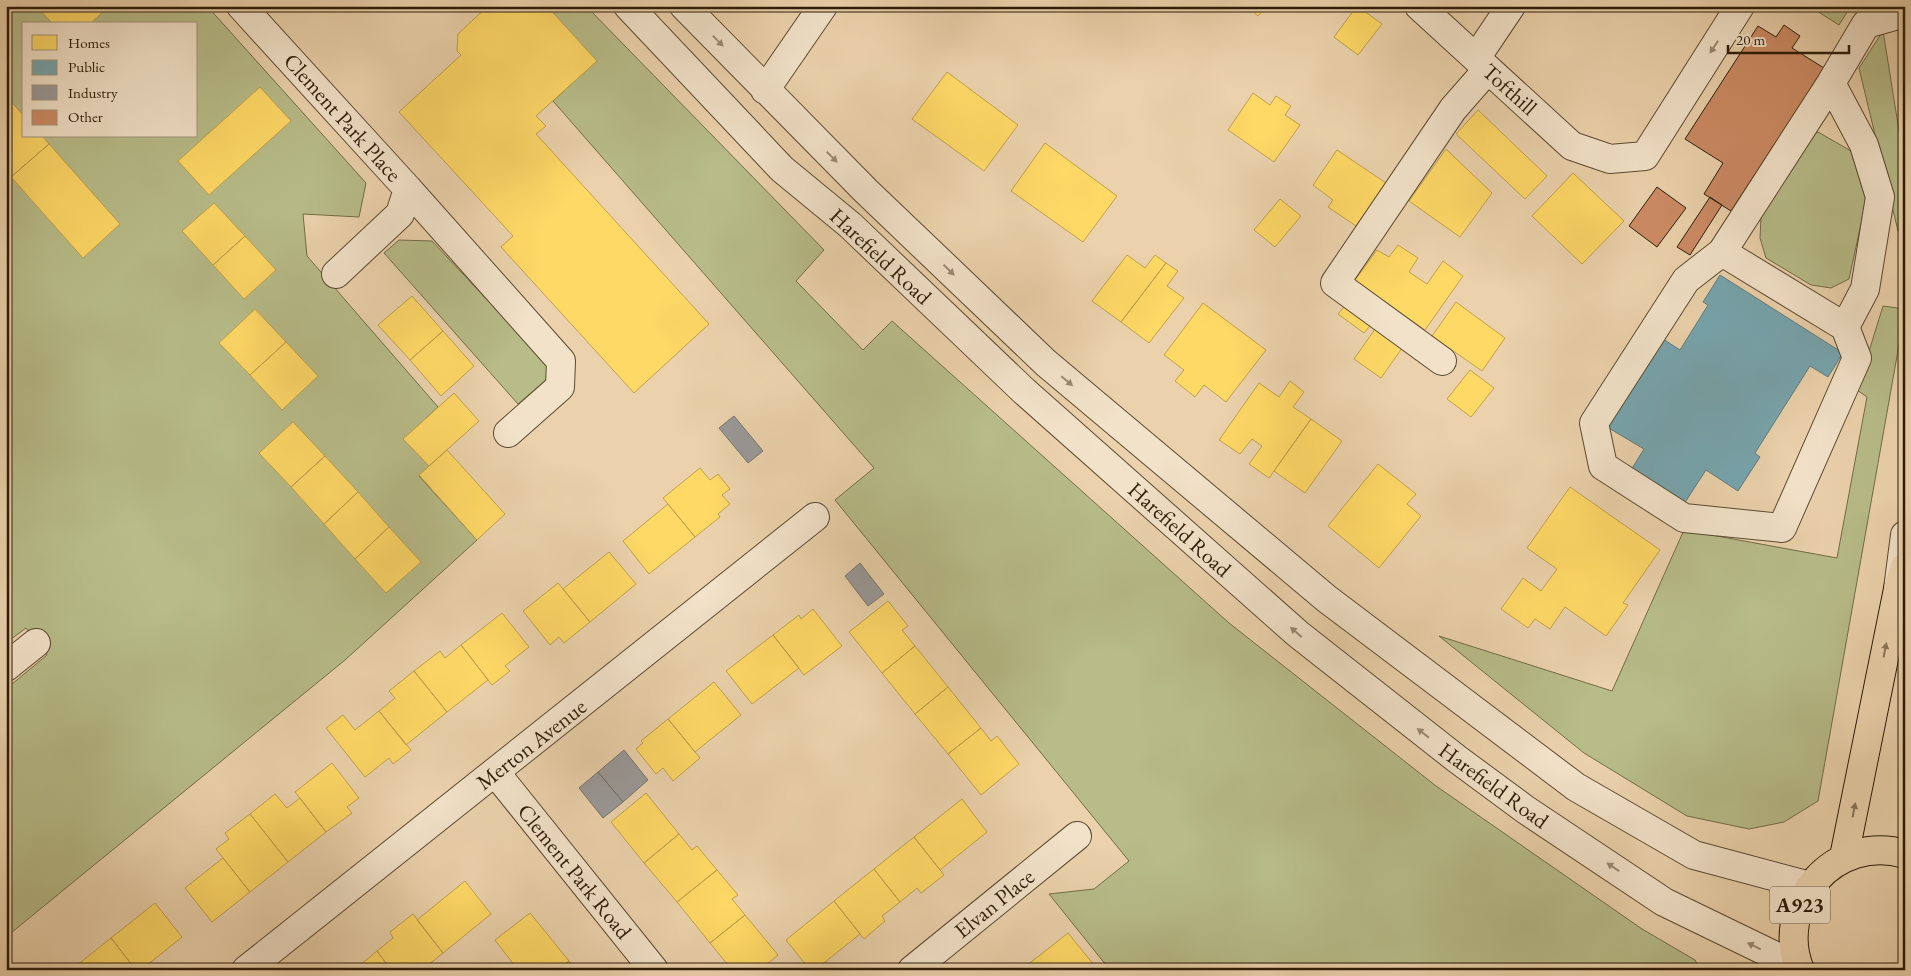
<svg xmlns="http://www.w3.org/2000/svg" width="1911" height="976" viewBox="0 0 1911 976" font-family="'EB Garamond',serif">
  <rect width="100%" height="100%" fill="#ebd2ac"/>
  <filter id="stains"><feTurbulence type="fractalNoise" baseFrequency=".004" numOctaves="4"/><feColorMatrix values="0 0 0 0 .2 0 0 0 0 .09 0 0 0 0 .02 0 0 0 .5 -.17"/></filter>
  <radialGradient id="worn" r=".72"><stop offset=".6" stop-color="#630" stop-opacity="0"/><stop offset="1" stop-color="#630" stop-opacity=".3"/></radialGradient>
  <!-- green -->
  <path fill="#b7bc89" stroke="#726c48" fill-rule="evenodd" d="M 6,6 L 207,6 L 366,183 L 359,217 L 303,214 L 307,256 L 438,407 L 404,439 L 429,466 L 419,476 L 477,540 L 345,660 L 6,937 L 6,689 L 47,655 L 26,628 L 6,643 ZM 24,24 L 196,24 L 196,136 L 24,136 Z
    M 547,6 L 586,6 L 824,250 L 796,281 L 863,350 L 892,321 L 1229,623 L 1436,786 L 1642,929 L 1695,960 L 1700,970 L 1110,970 L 1049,894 L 1094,889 L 1129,861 L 835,500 L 874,468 L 553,101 L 596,61 Z
    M 1809,6 L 1851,6 L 1839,25 Z
    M 1883,31 L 1905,168 L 1905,232 L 1898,231 L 1859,68 Z
    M 1818,132 L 1851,151 L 1867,196 L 1849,279 L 1831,288 L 1811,285 L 1766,258 L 1760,238 L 1761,217 L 1773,194 L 1812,135 Z
    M 399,240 L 432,241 L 549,366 L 547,379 L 518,404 L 384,253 Z
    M 1883,306 L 1905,309 L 1905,311 L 1818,801 L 1784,822 L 1749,829 L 1687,816 L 1584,753 L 1439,636 L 1612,691 L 1684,530 L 1837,558 L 1867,397 L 1857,390 Z"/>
  <!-- homes -->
  <path fill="#ffd966" stroke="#c0a04a" d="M 41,6 L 109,6 L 90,24 L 53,24 L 38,8 Z
    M 488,6 L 547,6 L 597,61 L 536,116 L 546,126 L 536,134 L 709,324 L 634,393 L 501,247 L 513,236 L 399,112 L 461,55 L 457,51 L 458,34 Z
    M 1247,6 L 1267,6 L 1258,16 Z
    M 1357,6 L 1382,24 L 1358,55 L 1334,37 Z
    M 947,72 L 1018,125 L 984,171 L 912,119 Z
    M 260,87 L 291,121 L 209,195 L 178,161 Z
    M 1253,93 L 1270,105 L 1276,96 L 1291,106 L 1285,115 L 1300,125 L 1274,162 L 1228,130 Z
    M 6,96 L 24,116 L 24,136 L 42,136 L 49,144 L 11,177 L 6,171 Z
    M 1478,110 L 1547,176 L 1525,199 L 1456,134 Z
    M 1045,143 L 1117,196 L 1083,242 L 1011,191 Z
    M 49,144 L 120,224 L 83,258 L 11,177 Z
    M 1446,149 L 1492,193 L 1460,237 L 1409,201 Z
    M 1337,150 L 1386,183 L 1356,226 L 1328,207 L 1333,200 L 1313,185 Z
    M 1573,173 L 1624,221 L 1582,264 L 1532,216 Z
    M 1280,199 L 1301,216 L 1275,247 L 1254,230 Z
    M 214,203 L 245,236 L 213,265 L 182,231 Z
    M 245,236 L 276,270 L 244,299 L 213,265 Z
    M 1398,245 L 1418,258 L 1409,272 L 1427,284 L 1443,261 L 1463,276 L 1425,330 L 1355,280 L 1377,250 L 1389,257 Z
    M 1127,255 L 1145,268 L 1155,255 L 1166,263 L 1121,322 L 1092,301 Z
    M 1166,263 L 1178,271 L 1167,286 L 1184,298 L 1149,343 L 1121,322 Z
    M 412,296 L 443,331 L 410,360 L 378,325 Z
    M 1350,300 L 1375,320 L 1364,333 L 1338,314 Z
    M 1456,302 L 1505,338 L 1482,371 L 1432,336 Z
    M 1203,303 L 1266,350 L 1226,402 L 1204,385 L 1195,397 L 1175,381 L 1184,370 L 1164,355 Z
    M 255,309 L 286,342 L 250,375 L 219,343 Z
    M 1380,322 L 1407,341 L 1381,378 L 1354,359 Z
    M 443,331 L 474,366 L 441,396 L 410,360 Z
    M 286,342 L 318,376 L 282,410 L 250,375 Z
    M 1470,370 L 1494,388 L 1471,417 L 1447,399 Z
    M 1290,381 L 1304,392 L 1293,407 L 1311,419 L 1269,478 L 1249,464 L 1262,446 L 1252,439 L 1240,454 L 1219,440 L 1259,383 L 1279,397 Z
    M 454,393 L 479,421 L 429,466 L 403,439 Z
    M 1311,419 L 1342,441 L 1305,493 L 1274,471 Z
    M 293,422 L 325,456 L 291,487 L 259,453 Z
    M 447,450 L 505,514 L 477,540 L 419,475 Z
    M 325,456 L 358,492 L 324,524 L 291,487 Z
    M 1378,464 L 1416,494 L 1407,504 L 1421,516 L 1379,568 L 1328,526 Z
    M 700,468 L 710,480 L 718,474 L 730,489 L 722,495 L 730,504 L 718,514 L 720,517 L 695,537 L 663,498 Z
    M 1570,487 L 1660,550 L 1623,603 L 1628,605 L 1606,636 L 1565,607 L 1550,629 L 1535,619 L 1528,628 L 1501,609 L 1523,578 L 1541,591 L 1557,569 L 1527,548 Z
    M 358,492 L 389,527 L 355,559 L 324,524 Z
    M 668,504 L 695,537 L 649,574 L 623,541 Z
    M 389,527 L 421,562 L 386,593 L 355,559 Z
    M 609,552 L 636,584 L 590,622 L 563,589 Z
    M 558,583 L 590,622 L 564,643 L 559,637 L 550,645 L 523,611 Z
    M 888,601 L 908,626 L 902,630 L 915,646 L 882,673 L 849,632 Z
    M 813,609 L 842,646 L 804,675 L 773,635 L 799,615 L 801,619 Z
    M 502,613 L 529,647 L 505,666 L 510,671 L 492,685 L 461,645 Z
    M 773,635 L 799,668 L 752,704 L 726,671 Z
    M 461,645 L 488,680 L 447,712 L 414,671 L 440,651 L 445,658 Z
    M 915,646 L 948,687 L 915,714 L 882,673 Z
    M 414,671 L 447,712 L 406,745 L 379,711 L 395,698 L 389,691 Z
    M 714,682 L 741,715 L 695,752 L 668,719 Z
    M 948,687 L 981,728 L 948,754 L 915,714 Z
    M 379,711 L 411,750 L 393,764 L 389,758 L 365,777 L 326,728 L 343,715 L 355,730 Z
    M 668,719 L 700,758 L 673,781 L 663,768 L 656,774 L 636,749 L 643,743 L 641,741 Z
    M 981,728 L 991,741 L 997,736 L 1019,764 L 981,795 L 948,754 Z
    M 332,763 L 359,798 L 347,807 L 352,813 L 326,832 L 295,792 Z
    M 646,793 L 679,834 L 644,863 L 611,822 Z
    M 275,794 L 287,808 L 300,798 L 326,832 L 288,862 L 250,814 Z
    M 962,799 L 987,832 L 940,870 L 914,837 Z
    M 250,814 L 288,862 L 250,892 L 216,849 L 229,839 L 225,833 Z
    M 679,834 L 692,850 L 697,846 L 717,870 L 677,902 L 644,863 Z
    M 914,837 L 944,875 L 921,893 L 917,888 L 900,902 L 874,869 Z
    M 223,858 L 250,892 L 212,922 L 185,888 Z
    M 874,869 L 900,902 L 882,916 L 885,921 L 864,939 L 834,901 Z
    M 717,870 L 738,895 L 732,899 L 745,915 L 710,943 L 677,902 Z
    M 465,881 L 491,914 L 443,953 L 417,920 Z
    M 834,901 L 860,934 L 815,970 L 810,970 L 786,940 Z
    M 155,903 L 182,937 L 141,970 L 136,970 L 111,938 Z
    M 530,913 L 569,961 L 558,970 L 518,970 L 495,940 Z
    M 413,914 L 443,953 L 422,970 L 391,970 L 377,951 L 393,938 L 390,932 Z
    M 745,915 L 778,955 L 760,970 L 732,970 L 710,943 Z
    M 1068,933 L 1094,965 L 1088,970 L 1021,970 Z
    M 111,938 L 136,970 L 71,970 Z
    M 377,951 L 391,970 L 354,970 Z
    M 569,961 L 575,970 L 558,970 Z"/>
  <!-- public -->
  <path fill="#76a5af" stroke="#607c7d" d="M 1720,275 L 1843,353 L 1828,377 L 1810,366 L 1755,453 L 1760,457 L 1738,491 L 1706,470 L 1684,504 L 1631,470 L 1644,449 L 1607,427 L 1663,339 L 1680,350 L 1708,305 L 1703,302 Z"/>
  <!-- industry -->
  <path fill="#999" stroke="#78746e" d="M 734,416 L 763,451 L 748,463 L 719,428 Z
    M 860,563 L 884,594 L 868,606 L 845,576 Z
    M 624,750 L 648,780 L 623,802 L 598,772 Z
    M 598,772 L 623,802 L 603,818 L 579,788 Z"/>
  <!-- building -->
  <path fill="#cc8b65" stroke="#2c1c08" d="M 1784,25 L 1800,36 L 1792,48 L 1824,68 L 1731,211 L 1704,194 L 1723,163 L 1685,139 L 1758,26 L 1776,37 Z
    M 1657,187 L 1686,208 L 1657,247 L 1629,226 Z
    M 1710,197 L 1722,205 L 1690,255 L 1677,247 Z"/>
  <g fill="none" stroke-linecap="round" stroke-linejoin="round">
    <defs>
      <path id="minor" d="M 241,6 L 408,189 L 400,214 L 336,274
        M 628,6 L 782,169 L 850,225 L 1024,391 L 1298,634 L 1457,759 L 1526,810 L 1664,902 L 1798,967
        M 684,6 L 866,191 L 1046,363 L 1327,599 L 1576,787 L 1694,855 L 1810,886
        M 1419,6 L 1572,146 L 1610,159 L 1645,156 L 1740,6
        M 1476,58 L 1511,6
        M 1831,83 L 1864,145 L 1880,197 L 1865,289 L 1845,327 L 1722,252 L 1831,83 L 1866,24 L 1905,13
        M 765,90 L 823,6
        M 408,189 L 561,361 L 560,387 L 508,433
        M 1722,252 L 1686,280 L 1594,423 L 1603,466 L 1684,518 L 1782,528 L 1857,358 L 1845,327
        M 1442,361 L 1335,283 L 1453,109 L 1488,69
        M 1898,589 L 1905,535
        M 6,667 L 36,643
        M 495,772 L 654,970
        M 246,970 L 815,517
        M 912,970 L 1077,836"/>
      <path id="major" d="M 1844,857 L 1898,589 L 1905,567
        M 1800,970 C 1773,904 1836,833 1905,854"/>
    </defs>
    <!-- minor casing -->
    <use href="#minor" stroke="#5c4a31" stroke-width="30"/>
    <!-- major casing -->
    <use href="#major" stroke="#2c1c08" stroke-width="30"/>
    <!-- minor -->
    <use href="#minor" stroke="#f2e2c9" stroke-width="28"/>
    <!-- major -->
    <use href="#major" stroke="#ebd2ac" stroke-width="28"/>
  </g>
  <!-- one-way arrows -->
  <defs><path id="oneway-solid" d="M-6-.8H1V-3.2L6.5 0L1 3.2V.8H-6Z" transform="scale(1.25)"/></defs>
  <g fill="#998972">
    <use href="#oneway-solid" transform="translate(718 41) rotate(46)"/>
    <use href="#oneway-solid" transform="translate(1714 47) rotate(123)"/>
    <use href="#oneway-solid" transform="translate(832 157) rotate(45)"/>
    <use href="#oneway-solid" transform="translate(949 270) rotate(44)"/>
    <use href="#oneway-solid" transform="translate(1067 381) rotate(40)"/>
    <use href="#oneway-solid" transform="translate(1296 632) rotate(-139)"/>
    <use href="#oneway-solid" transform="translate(1423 733) rotate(-142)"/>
    <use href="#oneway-solid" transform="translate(1613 867) rotate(-146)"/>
    <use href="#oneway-solid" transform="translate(1754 946) rotate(-154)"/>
  </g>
  <g fill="#8c775a">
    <use href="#oneway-solid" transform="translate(1885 650) rotate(-79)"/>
    <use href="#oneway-solid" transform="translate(1854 810) rotate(-79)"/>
  </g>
  <g text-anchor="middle" stroke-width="5" stroke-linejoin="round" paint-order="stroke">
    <!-- shield labels -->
    <rect fill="#f2e2c9" stroke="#675742" stroke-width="1" x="1770" y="886.5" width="60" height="37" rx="4"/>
    <g font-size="21" font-weight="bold" fill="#2c1c08">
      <text x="1800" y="912">A923</text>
    </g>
    <!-- street labels -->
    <g font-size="22" fill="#2c1c08" stroke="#f2e2c9">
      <text transform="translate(1510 89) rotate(42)" y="8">Tofthill</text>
      <text transform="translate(343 117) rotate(48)" y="8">Clement Park Place</text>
      <text transform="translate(881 256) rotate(43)" y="8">Harefield Road</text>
      <text transform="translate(1180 529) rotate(42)" y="8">Harefield Road</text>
      <text transform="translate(531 744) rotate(-38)" y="8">Merton Avenue</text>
      <text transform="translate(1494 785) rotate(36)" y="8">Harefield Road</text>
      <text transform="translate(575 871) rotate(51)" y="8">Clement Park Road</text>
      <text transform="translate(994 903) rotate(-39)" y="8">Elvan Place</text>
    </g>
  </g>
  <!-- margin -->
  <rect width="1911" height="976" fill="none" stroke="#ebd2ac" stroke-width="25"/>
  <rect x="8" y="8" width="1896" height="961" fill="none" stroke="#2c1c08" stroke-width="2.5"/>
  <rect x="12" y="12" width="1886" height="951" fill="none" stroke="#2c1c08"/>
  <!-- legend -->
  <rect x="22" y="22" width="175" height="115" fill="#f2e2c9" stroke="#a3937c"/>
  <rect x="32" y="35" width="25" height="15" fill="#ffd966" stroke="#a3937c"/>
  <text x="68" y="48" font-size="15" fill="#2c1c08">Homes</text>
  <rect x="32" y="60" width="25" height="15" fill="#76a5af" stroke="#a3937c"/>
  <text x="68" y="72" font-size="15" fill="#2c1c08">Public</text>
  <rect x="32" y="85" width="25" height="15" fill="#999999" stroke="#a3937c"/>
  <text x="68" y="98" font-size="15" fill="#2c1c08">Industry</text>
  <rect x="32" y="110" width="25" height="15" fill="#cc8b65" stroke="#a3937c"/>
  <text x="68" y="122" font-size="15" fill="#2c1c08">Other</text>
  <!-- scale -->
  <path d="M1728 45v8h121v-8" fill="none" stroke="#2c1c08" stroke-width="2.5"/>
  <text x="1736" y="45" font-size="15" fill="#2c1c08" stroke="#f2e2c9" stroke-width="4" paint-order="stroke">20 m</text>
  <rect width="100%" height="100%" filter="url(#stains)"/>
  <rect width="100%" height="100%" fill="url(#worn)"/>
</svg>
